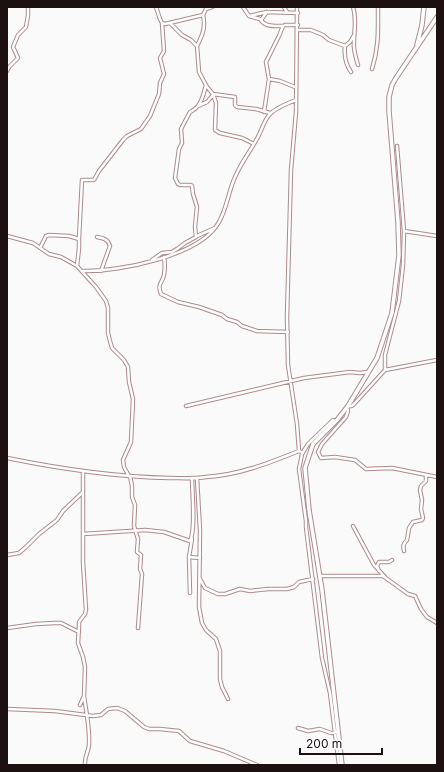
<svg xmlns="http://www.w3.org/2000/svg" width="444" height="772" viewBox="0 0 444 772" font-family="Inter,sans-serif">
  <rect width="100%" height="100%" fill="#fafafa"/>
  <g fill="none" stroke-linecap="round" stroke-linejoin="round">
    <defs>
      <path id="street" d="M 156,7 L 160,19 L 162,23 L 165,24 L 203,15 L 206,9 L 212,7
        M 243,7 L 249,16 L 260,19 C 265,27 273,26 283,26
        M 284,7 L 287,12
        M 297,7 L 296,112 L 291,170 L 287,317 L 288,365 L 297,424 L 299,451
        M 353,7 C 357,20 354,30 354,42 C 353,50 356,58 358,65
        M 249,16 L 267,12 L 298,13
        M 261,20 L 267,12
        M 170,23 L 182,35 L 191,40 L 197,46 L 199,72 L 207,87 L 213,94 L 216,103 L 215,130 L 220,133 L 242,138 L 254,144
        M 297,30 L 311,30 L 323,35 L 329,40 L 345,46
        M 197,46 C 202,36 206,28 203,15
        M 372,69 C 379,47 378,30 378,7
        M 7,71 L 9,67 L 18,58 L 13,47 L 18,35 L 26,27 L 28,15 L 28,7
        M 351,72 C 346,65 344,55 345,46 L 350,42 L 354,35
        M 269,79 L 280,81 L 295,87
        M 213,94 L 235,97 L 235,105 L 237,107 L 256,109 L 270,113
        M 198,106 L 207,102 L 213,95
        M 264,112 L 269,79 L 266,62 L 279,36 L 283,26 L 285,25 L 298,25
        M 404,231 L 437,236
        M 7,236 L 33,243 L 49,254 L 61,257 L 77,266 L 96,287 L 106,301 L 108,308 L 108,333 L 110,341 L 112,348 L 124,360 L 128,367 L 129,382 L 133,399 L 131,442 L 123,460 L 124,467 L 129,476
        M 197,236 L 215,228
        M 97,237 C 103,238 108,239 110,246 L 101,271
        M 40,248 L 46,236 L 49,235 L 69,236 L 79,239
        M 164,257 C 165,263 165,269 164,275 C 162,284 157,283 161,294 L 178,302 L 199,307 L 222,315 L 227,319 L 237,322 L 242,326 L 257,331 L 288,332
        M 152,260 L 162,253 L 172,252 L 177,249 L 185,243 L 196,237 L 195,227 L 197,207 L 193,194 L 192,186 L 191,185 L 180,185 L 178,184 L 175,178 L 179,149 L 182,143 L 181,129 L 190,112 C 201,107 203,96 206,85
        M 77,266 L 79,248 L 79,238 L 82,180 L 94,180 L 99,171 L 123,140 L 127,136 L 141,129 L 150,116 L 159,94 L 160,83 L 164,74 L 160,58 L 164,51 L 162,23
        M 83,271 C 118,272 201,256 219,222 C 226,210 228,195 233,182 C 239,165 250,152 258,137 C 262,129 265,118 271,113 C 278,107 288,103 296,100
        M 385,370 L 385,355 L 399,301 L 403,265 L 404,231 L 397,146
        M 186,406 L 304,378 L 350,372 L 360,373 L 368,372
        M 348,406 L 352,406 L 355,403 L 385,370 L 437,360
        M 347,408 L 348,411 L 346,417 L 322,444 L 318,452 L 321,458 L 335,457 L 355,460 L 366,469 L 392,468 L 437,477
        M 335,421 L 333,420 L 308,444 L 302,454 L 299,469 L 306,521 L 306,527 L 322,658 L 330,693 L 339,765
        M 7,458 C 61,469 115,477 170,478 C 182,478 194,479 206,477 C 239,475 269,463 299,451 L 301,452
        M 130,476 L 132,486 L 132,497 L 135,505 L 134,526 L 138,539 L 137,552 L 141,555 L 140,569 L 142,574 L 138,628
        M 197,478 L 200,530 L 199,607 L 202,623 L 206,630 L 216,639 L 220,651 L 220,679 L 222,687 L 228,699
        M 353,526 L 374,565 L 385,577
        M 83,534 L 145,530 L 164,532 L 190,541 C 196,530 192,491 192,478
        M 404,551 C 403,546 403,544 407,540 L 409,528 L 413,522 L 422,520 L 423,518 L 421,509 L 422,500 L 420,490 L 421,486 L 426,481 L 426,475
        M 7,555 L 19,553 L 26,547 L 39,534 L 57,520 L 63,511 L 83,492 L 83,472
        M 189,557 L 200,558
        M 379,571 L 377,566 L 379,562 L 389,562 L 392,560
        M 320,576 L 383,576 L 408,594 L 415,596 L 421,609 L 427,617 L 437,623
        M 200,579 L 205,588 L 218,594 L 225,594 L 240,589 L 250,591 L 268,589 L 287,589 L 294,587 L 299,582 L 313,579
        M 190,593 L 189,557 L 192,539
        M 7,628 L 36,624 L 55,623 L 61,623 L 79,632
        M 84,696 C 86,711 90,728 89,744 C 89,751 84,757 85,765
        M 80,705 L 84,696 L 85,667 L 83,657 L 78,643 L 79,626 L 79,622 L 85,614 L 86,610 L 83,562 L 83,492
        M 7,709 L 55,711 L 93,716 L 101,715 L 108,709 L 117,708 L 125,711 L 144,727 L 149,729 L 160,729 L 179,731 L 190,741 L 224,751 L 257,765
        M 298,728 L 308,731 L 320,729 L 331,733 L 338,732"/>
      <path id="secondary" d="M 417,45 L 422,25 L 424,7
        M 342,765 L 322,590 L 309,510 L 305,468 L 313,444 L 337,420 L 348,406 L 377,358 L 392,313 L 399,255 L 398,222 L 389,111 L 389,97 L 392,85 L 396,78 L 437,17"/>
    </defs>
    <!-- street casing -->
    <use href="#street" stroke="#ae8a8b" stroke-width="4.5"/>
    <!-- secondary casing -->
    <use href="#secondary" stroke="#ae8a8b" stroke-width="5.5"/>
    <!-- street -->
    <use href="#street" stroke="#fff" stroke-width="2.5"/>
    <!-- secondary -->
    <use href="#secondary" stroke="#fff" stroke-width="3.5"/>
  </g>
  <!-- border -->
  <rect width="444" height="772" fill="none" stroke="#1d1011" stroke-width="16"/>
  <!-- scale -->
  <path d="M300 748v6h82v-6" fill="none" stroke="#1d1011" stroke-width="2"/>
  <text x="306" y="748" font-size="12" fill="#1d1011" stroke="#ffffff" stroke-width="3" paint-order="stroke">200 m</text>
</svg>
